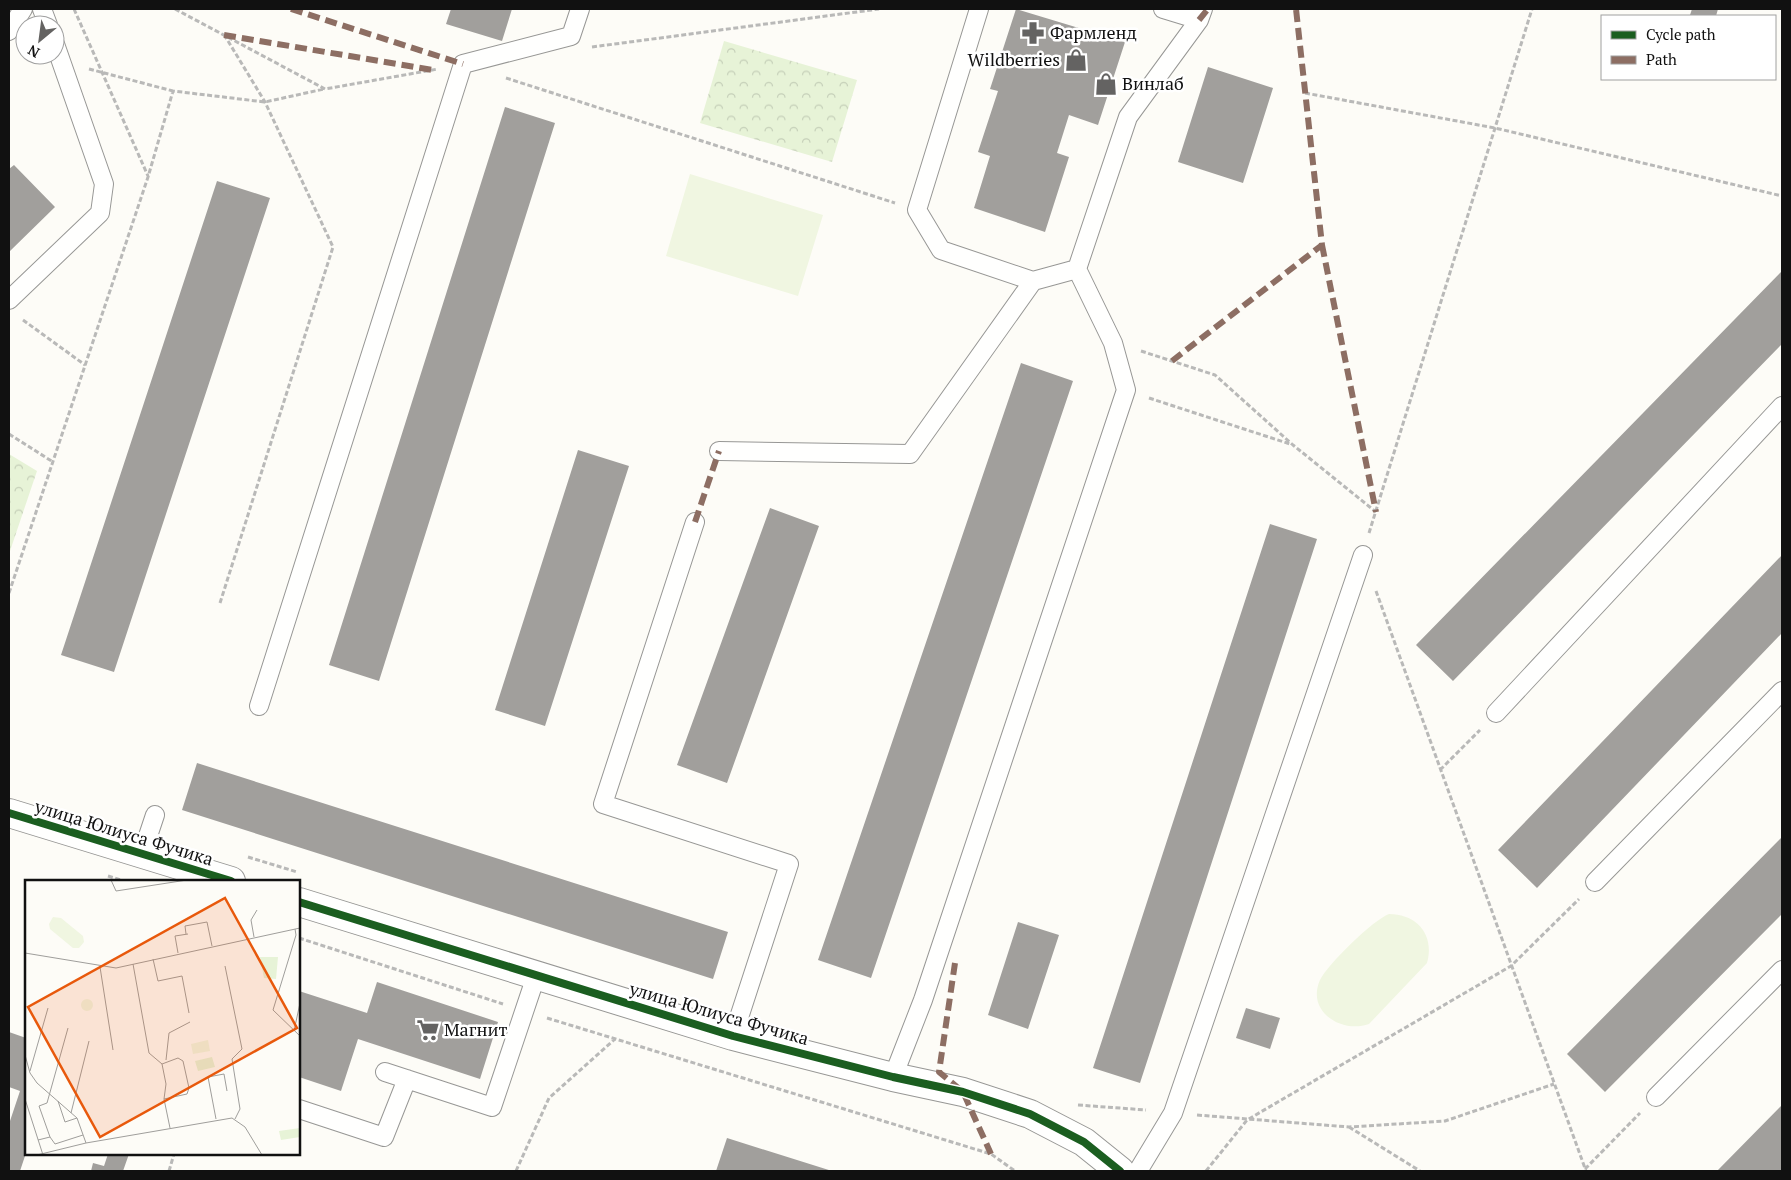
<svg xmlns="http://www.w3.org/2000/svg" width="1791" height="1180" viewBox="0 0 1791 1180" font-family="'PT Serif',serif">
  <defs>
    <pattern id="park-crowns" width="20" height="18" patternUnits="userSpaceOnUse" patternTransform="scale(1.25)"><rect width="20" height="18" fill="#e7f3d7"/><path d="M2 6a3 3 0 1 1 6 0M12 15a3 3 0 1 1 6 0" fill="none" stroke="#c5cfb8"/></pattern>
  </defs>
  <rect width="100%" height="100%" fill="#fdfcf7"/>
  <!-- park -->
  <path fill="url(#park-crowns)" d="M 724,41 L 857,80 L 832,162 L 700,123 Z
    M 9,454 L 37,471 L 9,554 Z"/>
  <!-- pitch -->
  <path fill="#f0f6e1" d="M 690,174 L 823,215 L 798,296 L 666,256 Z
    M 1389,914 C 1417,914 1435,935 1427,963 L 1369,1024 C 1341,1034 1306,1011 1320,980 C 1328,964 1373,920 1389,914 Z"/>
  <!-- building -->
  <path fill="#a19f9c" d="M 451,9 L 512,9 L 502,41 L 446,24 Z
    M 1016,9 L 1125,42 L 1098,125 L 1069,115 L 1057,153 L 1069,157 L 1045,232 L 974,208 L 990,156 L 978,152 L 998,91 L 990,89 Z
    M 1692,9 L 1718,9 L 1716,16 L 1690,15 Z
    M 1208,67 L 1273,88 L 1243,183 L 1178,162 Z
    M 505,107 L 555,123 L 379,681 L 329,665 Z
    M 14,165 L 55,207 L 9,252 L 9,169 Z
    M 217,181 L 270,198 L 114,672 L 61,655 Z
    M 1782,271 L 1782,344 L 1453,681 L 1416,645 Z
    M 1021,363 L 1073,381 L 871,978 L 818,960 Z
    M 578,450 L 629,466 L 545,726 L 495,710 Z
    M 770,508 L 819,526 L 727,783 L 677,765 Z
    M 1270,524 L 1317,539 L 1140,1083 L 1093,1068 Z
    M 1782,555 L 1782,633 L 1537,888 L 1498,850 Z
    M 197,763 L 728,932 L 713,979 L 182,810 Z
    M 1782,837 L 1782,914 L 1605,1092 L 1567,1054 Z
    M 1018,922 L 1059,935 L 1028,1029 L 988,1015 Z
    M 377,982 L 498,1022 L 480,1079 L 358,1039 L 341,1091 L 299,1077 L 299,991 L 367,1013 Z
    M 1246,1008 L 1280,1018 L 1270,1049 L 1236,1038 Z
    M 9,1032 L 26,1038 L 26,1153 L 20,1171 L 9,1171 L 9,1124 L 20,1091 L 9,1087 Z
    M 1782,1105 L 1782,1171 L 1717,1171 Z
    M 727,1138 L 832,1171 L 716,1171 Z
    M 108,1154 L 129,1154 L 123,1171 L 91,1171 L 93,1163 L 104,1166 Z"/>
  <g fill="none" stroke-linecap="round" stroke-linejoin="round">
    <defs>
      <path id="lane" d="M 42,9 L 48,25
        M 1163,9 L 1199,20
        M 9,31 L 23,9
        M 1077,269 L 1128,117 L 1199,20 L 1203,9
        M 9,300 L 100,213 L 104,184 L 55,44
        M 719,451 L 910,454 L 1033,281
        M 695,522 L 603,804 L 789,864 L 733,1036
        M 259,706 L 463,64 L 571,36 L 580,9
        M 1496,713 L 1782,406
        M 142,854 L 155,815
        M 1595,882 L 1782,691
        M 385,1072 L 492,1107 L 536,976
        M 893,1077 L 923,1000 L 1126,390 L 1113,343 L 1077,269 L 1033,281 L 941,250 L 917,210 L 979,9
        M 1656,1097 L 1782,970
        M 299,1109 L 384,1137 L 407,1079
        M 1138,1171 L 1173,1113 L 1363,555"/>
      <path id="street" d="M 9,813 L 231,881
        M 299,902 L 733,1036 L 893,1077 L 963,1092 L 1030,1114 L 1084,1142 L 1120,1171"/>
    </defs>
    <!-- lane casing -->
    <use href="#lane" stroke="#979795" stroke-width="20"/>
    <!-- street casing -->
    <use href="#street" stroke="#979795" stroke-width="30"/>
    <!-- path -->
    <path stroke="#b9b9b8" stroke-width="3" stroke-dasharray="5 2.5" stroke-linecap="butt" d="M 74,9 L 148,176
      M 175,9 L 325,89 L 438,69
      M 592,47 L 879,9
      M 89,69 L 173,91
      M 506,78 L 895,203
      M 1305,93 L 1495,128 L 1782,196
      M 23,320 L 85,365
      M 1141,351 L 1215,375 L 1293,445 L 1376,512
      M 1149,398 L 1290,444
      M 9,434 L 53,462
      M 1369,533 L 1532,9
      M 1376,591 L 1586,1171
      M 9,593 L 148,177 L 173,91 L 265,102 L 324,89
      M 220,603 L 333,247 L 265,102 L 225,36
      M 1440,770 L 1480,730
      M 248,857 L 297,872
      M 108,876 L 124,881
      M 299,938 L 503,1004
      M 547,1018 L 991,1154 L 1015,1171
      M 1078,1105 L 1146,1110
      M 1197,1115 L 1349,1127 L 1445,1121 L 1554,1084
      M 1349,1127 L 1420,1171
      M 1585,1169 L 1640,1113
      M 169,1171 L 174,1154
      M 516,1171 L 549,1098 L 615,1039
      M 1206,1171 L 1247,1120 L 1511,966 L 1579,899"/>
    <!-- lane -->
    <use href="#lane" stroke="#fffffe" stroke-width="18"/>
    <!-- street -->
    <use href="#street" stroke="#fffffe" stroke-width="28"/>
    <!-- quiet -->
    <path stroke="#8d6e63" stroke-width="6" stroke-dasharray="12 6" stroke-linecap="butt" d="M 291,9 L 463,64
      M 1199,20 L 1208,9
      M 224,35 L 433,70
      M 1322,245 L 1376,512
      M 1172,361 L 1322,245 L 1296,9
      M 695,522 L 719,451
      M 955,963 L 939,1072 L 963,1092 L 991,1154"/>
    <defs>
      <path id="cycleway" d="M 9,813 L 231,881
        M 299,902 L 733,1036 L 893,1077 L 963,1092 L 1030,1114 L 1084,1142 L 1120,1171"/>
    </defs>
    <!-- cycleway casing -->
    <use href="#cycleway" stroke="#fff" stroke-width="11"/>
    <!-- cycleway -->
    <use href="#cycleway" stroke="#1b5e20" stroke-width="8"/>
  </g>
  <!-- icons -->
  <defs>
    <symbol id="pharmacy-bare" viewBox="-9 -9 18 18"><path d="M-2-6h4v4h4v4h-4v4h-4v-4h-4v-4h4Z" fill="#646362" stroke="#fff" stroke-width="2.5" paint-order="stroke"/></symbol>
    <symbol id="shop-bare" viewBox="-9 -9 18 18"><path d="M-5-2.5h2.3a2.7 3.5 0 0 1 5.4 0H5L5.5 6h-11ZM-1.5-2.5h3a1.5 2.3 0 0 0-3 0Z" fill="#646362" stroke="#fff" stroke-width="2.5" paint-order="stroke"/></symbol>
    <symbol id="supermarket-bare" viewBox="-9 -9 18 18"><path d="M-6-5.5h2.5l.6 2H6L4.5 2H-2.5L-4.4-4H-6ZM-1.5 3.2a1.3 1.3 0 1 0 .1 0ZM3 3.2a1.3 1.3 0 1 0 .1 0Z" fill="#646362" stroke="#fff" stroke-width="2.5" paint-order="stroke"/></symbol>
  </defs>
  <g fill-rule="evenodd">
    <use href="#pharmacy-bare" x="1017" y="17" width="32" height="32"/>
    <use href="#shop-bare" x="1060" y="44" width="32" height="32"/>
    <use href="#shop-bare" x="1090" y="68" width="32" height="32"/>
    <use href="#supermarket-bare" x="412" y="1014" width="32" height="32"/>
  </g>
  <g text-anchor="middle" stroke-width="5" stroke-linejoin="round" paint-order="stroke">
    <!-- poi labels -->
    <g font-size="18" fill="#111" stroke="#fff" text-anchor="start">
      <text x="1050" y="39">Фармленд</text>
      <text x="1060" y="66" text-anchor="end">Wildberries</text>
      <text x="1122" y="90">Винлаб</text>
      <text x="444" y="1036">Магнит</text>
    </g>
    <!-- street labels -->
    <g font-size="18" fill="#111" stroke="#fff">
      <text transform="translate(124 833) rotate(17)" y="6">улица Юлиуса Фучика</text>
      <text transform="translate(719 1014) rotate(16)" y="6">улица Юлиуса Фучика</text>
    </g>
  </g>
  <!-- overview -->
  <g transform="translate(25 880)">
    <rect width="275" height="275" fill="#fdfcf7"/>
    <path d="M 235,77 L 253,77 L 251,99 L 239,98 ZM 187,177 L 190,187 L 173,191 L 170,181 ZM 275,248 L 275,257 L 256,260 L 254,251 Z" fill="#e7f3d7"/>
    <path d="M 28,37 L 36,38 L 58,56 L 59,62 L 54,68 L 48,68 L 25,49 L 24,44 ZM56 125a6 6 0 1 1 12 0a6 6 0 1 1-12 0ZM 183,160 L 185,171 L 168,174 L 166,164 Z" fill="#f0f6e1"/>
    <path fill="none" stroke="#9f9e9b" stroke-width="1" d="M 86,0 L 91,11 L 162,0M 270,49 L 271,55 L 248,130 L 275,156M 161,54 L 160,46 L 182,42 L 187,66M 229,57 L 226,40 L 232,30M 0,73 L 91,88 L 275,48M 153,73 L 150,56 L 163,54M 128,79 L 133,101 L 157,96 L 164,133M 108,84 L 124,173 L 137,184 L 153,178 L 158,181 L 164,208 L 162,214 L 139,219M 200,86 L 217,169 L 207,179 L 215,229 L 210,239M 75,87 L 88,170M 269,151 L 275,123M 0,175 L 5,193 L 12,203 L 52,238 L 61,263M 141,180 L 144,153 L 165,142M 137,184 L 141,204 L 139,219 L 145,248M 5,191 L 23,128M 0,219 L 18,275M 33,221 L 40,242 L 52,238M 46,233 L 64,161M 191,239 L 183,197 L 199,194 L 202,211M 25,257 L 14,226 L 22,223 L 43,148M 13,260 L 25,257 L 30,264 L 58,255M 12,275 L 61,263 L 207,238 L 220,247 L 237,275"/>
    <path fill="#e8590c" fill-opacity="0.15" stroke="#e8590c" stroke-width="2.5" d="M 200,18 L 272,148 L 75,257 L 3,127 Z"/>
    <rect width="275" height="275" fill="none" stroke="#111" stroke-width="2.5"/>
  </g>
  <!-- border -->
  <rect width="1791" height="1180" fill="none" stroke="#111111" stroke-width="20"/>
  <!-- legend -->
  <rect x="1601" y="15" width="175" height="65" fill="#ffffff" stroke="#a0a0a0"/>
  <rect x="1611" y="31" width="25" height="8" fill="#1b5e20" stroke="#a0a0a0"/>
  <text x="1646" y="40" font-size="15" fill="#111111">Cycle path</text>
  <rect x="1611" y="56" width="25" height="8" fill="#8d6e63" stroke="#a0a0a0"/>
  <text x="1646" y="65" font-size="15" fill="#111111">Path</text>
  <!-- north arrow -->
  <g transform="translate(40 40) rotate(209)"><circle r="24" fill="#ffffff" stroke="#a0a0a0"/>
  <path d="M0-4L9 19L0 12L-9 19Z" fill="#646362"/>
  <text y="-8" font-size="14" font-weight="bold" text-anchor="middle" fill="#111111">N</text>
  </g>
</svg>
